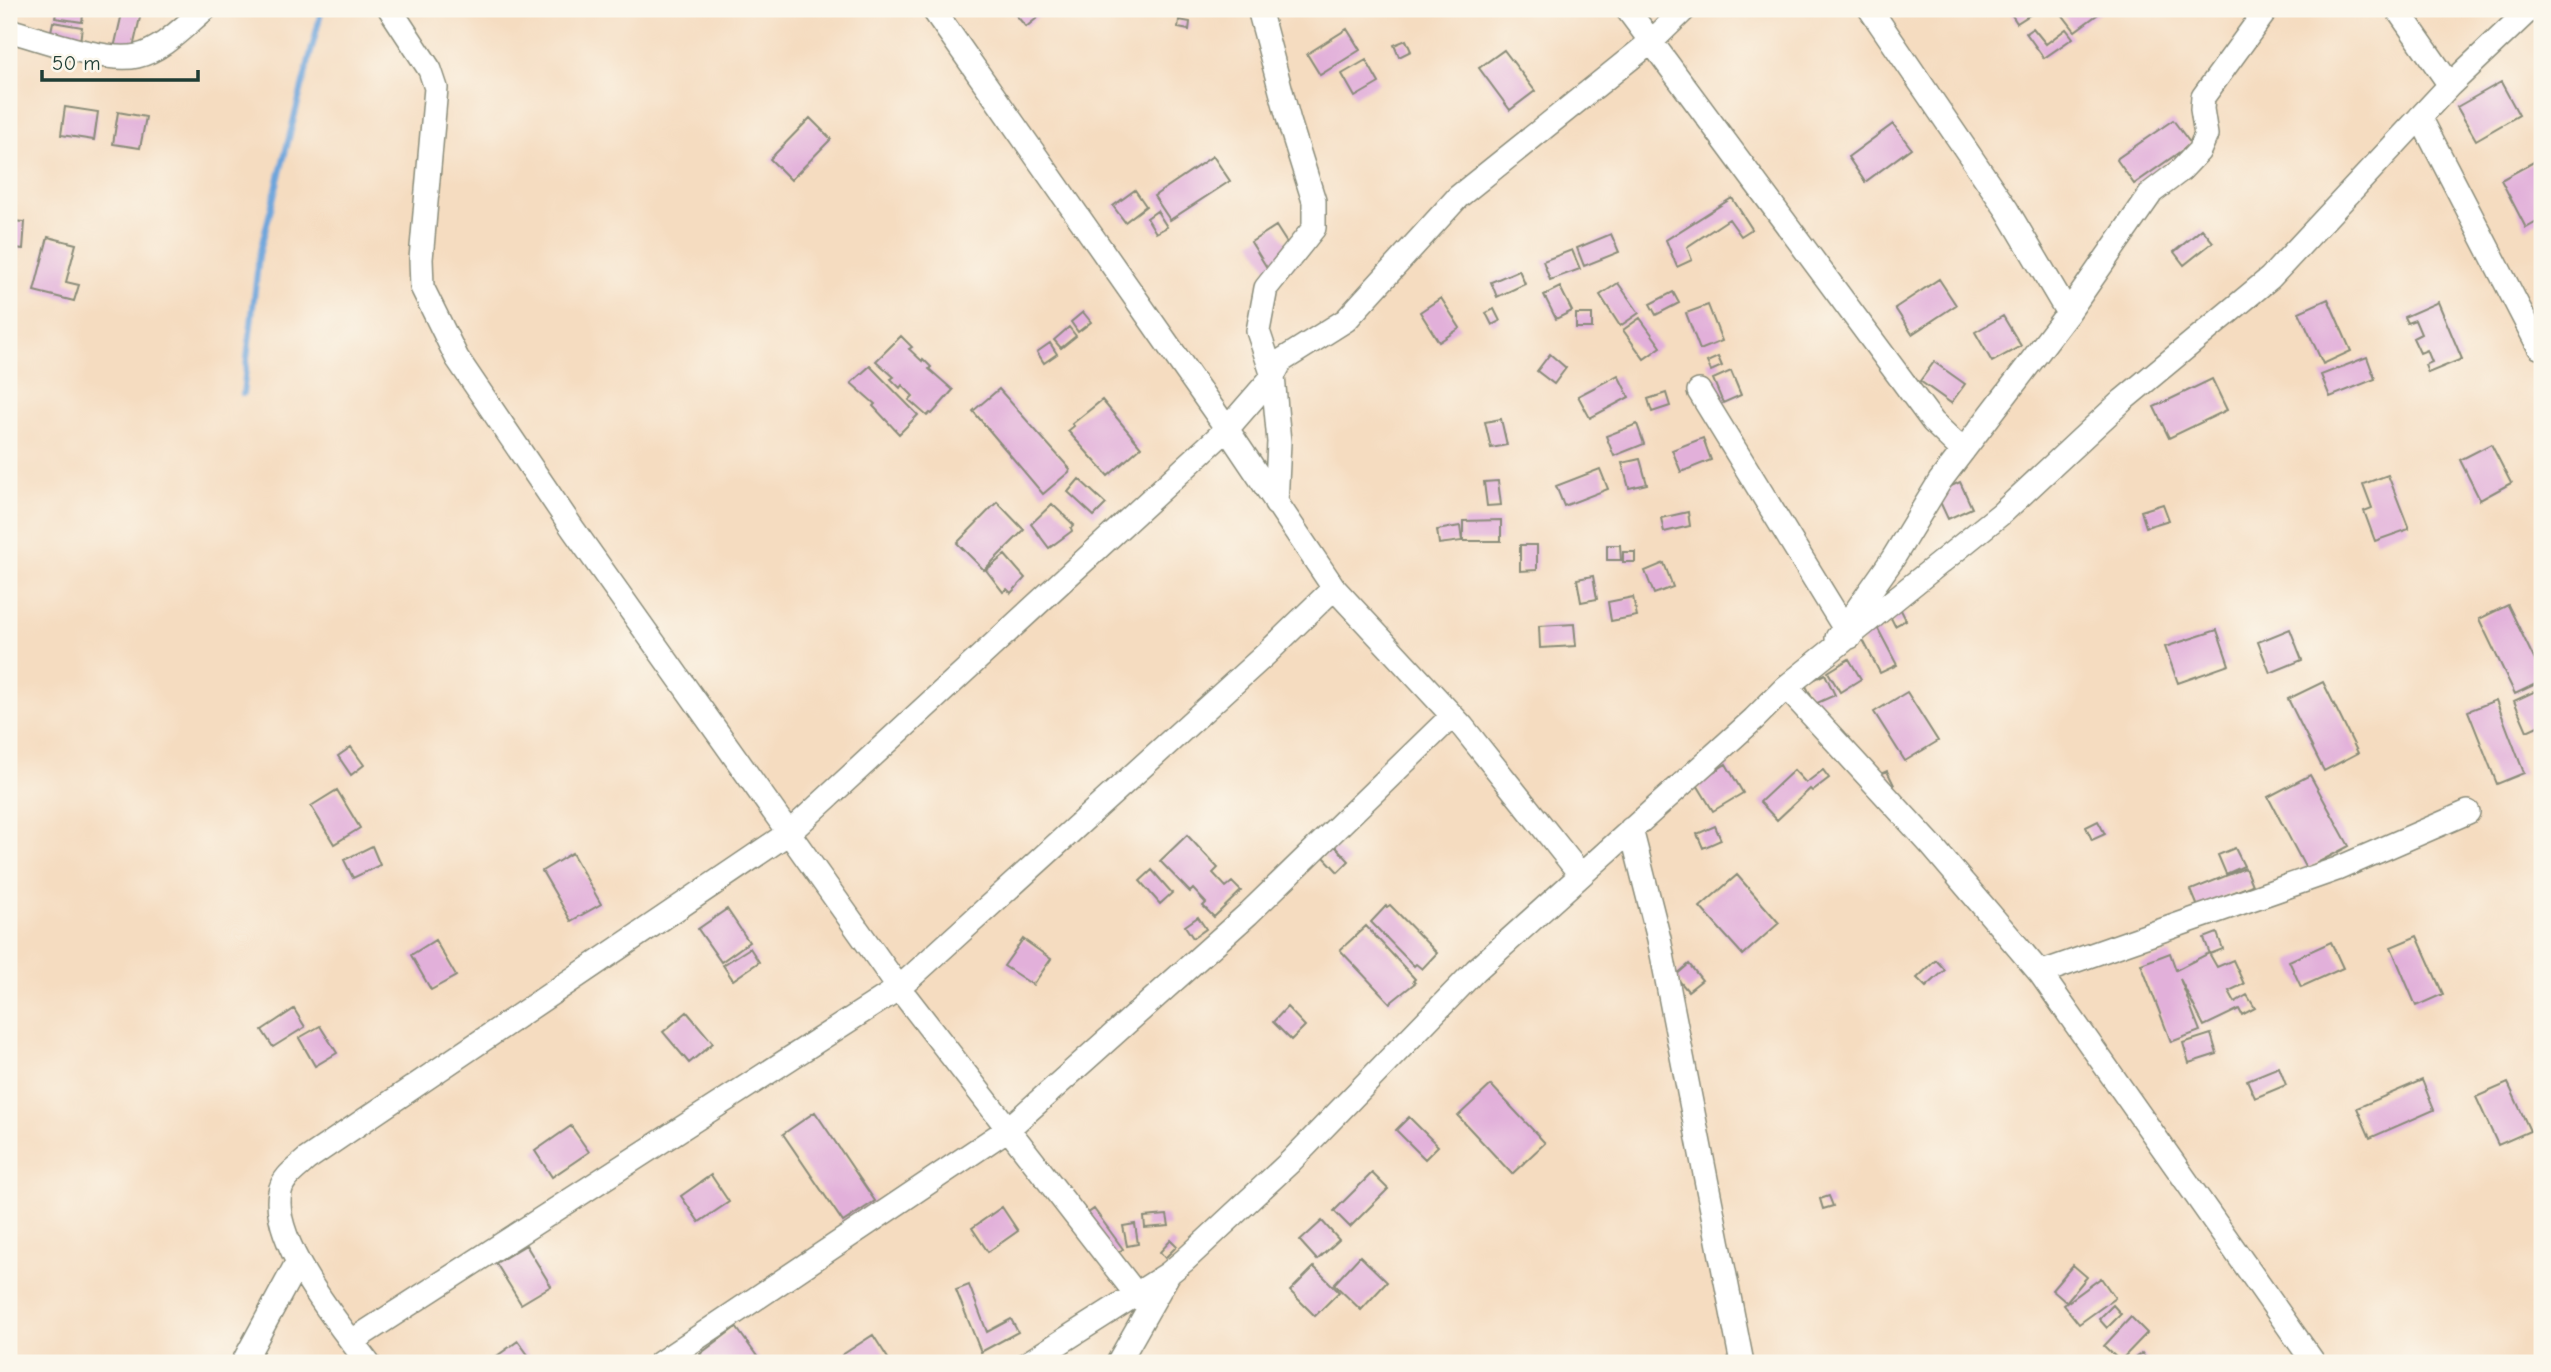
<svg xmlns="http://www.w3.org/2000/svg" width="2551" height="1372" viewBox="0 0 2551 1372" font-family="'Comic Neue',sans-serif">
  <rect width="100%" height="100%" fill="#fbf7ec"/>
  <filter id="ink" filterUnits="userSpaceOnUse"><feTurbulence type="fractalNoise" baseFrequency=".0143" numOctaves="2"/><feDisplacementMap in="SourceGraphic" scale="14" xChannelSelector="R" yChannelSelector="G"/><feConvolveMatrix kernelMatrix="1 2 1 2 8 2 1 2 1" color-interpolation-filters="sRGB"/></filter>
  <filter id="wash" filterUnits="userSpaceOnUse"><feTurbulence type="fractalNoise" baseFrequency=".00686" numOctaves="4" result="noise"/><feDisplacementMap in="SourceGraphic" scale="28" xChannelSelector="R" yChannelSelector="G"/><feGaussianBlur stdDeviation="1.57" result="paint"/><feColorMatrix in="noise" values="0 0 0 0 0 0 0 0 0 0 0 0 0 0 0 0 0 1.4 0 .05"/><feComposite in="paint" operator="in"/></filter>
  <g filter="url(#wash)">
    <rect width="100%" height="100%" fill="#f5dcc0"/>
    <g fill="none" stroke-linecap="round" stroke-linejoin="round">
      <!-- stream -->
      <path stroke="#6ca4db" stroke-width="6" d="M 243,394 L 259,255 L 322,9"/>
    </g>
    <g id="blocks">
      <!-- building -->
      <path fill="#e2b0da" d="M 57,9 L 84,9 L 82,22 L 55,18 Z
        M 123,9 L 142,9 L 132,52 L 114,48 Z
        M 1011,9 L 1048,9 L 1026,27 Z
        M 2008,9 L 2039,9 L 2017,23 Z
        M 2058,9 L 2105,9 L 2075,31 Z
        M 1179,20 L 1190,22 L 1189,30 L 1178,28 Z
        M 53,22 L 82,27 L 80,42 L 50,36 Z
        M 2033,28 L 2046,44 L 2066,29 L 2073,38 L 2044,58 L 2026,33 Z
        M 1347,29 L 1360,50 L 1320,75 L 1307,54 Z
        M 1406,40 L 1411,51 L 1399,57 L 1394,45 Z
        M 1504,50 L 1535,91 L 1510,110 L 1479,68 Z
        M 1366,60 L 1379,83 L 1355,97 L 1342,74 Z
        M 2501,82 L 2519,115 L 2476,140 L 2457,107 Z
        M 65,107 L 98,112 L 94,140 L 61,135 Z
        M 118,112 L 146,117 L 140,148 L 113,144 Z
        M 810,118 L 831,139 L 791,180 L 770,159 Z
        M 2173,120 L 2191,144 L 2134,184 L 2117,160 L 2118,158 Z
        M 1893,124 L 1911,148 L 1865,182 L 1848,157 Z
        M 1213,156 L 1230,181 L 1170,220 L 1154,196 Z
        M 2541,158 L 2542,219 L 2526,228 L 2501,180 Z
        M 1135,190 L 1146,206 L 1125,222 L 1113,206 Z
        M 1732,198 L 1752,229 L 1741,236 L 1729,219 L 1687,247 L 1692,260 L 1677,267 L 1666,240 Z
        M 1157,211 L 1167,227 L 1156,233 L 1147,218 Z
        M 9,221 L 25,222 L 23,249 L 9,247 Z
        M 1276,226 L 1299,262 L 1274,279 L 1251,242 Z
        M 2202,229 L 2213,242 L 2184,265 L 2174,252 Z
        M 1611,234 L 1619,252 L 1584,266 L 1577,248 Z
        M 48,237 L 76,244 L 66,282 L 79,285 L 74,301 L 34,291 Z
        M 1572,250 L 1580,269 L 1550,280 L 1543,261 Z
        M 1519,270 L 1525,284 L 1497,297 L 1491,282 Z
        M 1939,279 L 1956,305 L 1912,334 L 1895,308 Z
        M 1618,283 L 1639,313 L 1620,326 L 1600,295 Z
        M 1560,287 L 1572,311 L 1556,319 L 1544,295 Z
        M 1673,292 L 1679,303 L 1656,315 L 1650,304 Z
        M 1441,298 L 1460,328 L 1439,342 L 1420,312 Z
        M 2328,299 L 2351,351 L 2323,364 L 2299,312 Z
        M 2438,302 L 2462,359 L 2428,373 L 2425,365 L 2432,362 L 2427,350 L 2420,353 L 2413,338 L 2421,334 L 2415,320 L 2407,323 L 2404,317 Z
        M 1708,305 L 1722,341 L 1700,350 L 1686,313 Z
        M 1494,309 L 1500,321 L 1492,325 L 1486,313 Z
        M 1083,312 L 1091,322 L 1078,332 L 1071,322 Z
        M 1576,314 L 1592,314 L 1592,328 L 1576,328 Z
        M 2003,316 L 2021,346 L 1992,362 L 1975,332 Z
        M 1640,318 L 1661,347 L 1644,359 L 1623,330 Z
        M 1069,327 L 1076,336 L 1061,348 L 1054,340 Z
        M 901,336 L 912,347 L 909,349 L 922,361 L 923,359 L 931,367 L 929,369 L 953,390 L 932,414 L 930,413 L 927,416 L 909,400 L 913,396 L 902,385 L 900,388 L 891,379 L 894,377 L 876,361 Z
        M 1050,343 L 1057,354 L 1044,363 L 1037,352 Z
        M 1550,354 L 1566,368 L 1554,384 L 1537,371 Z
        M 1718,357 L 1722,366 L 1711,371 L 1707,362 Z
        M 2367,357 L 2375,379 L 2330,397 L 2321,375 Z
        M 1934,362 L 1965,384 L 1951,403 L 1920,381 Z
        M 870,366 L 918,415 L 899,434 L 873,406 L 875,404 L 851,383 Z
        M 1731,371 L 1741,395 L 1723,403 L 1713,379 Z
        M 1618,375 L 1629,397 L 1590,418 L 1578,396 Z
        M 2212,379 L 2227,410 L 2169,438 L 2154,407 Z
        M 999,389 L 1070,469 L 1069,472 L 1043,494 L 973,411 Z
        M 1666,393 L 1670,406 L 1652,412 L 1648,399 Z
        M 1102,400 L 1141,447 L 1108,476 L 1068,431 L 1074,426 L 1072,424 Z
        M 1501,419 L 1507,445 L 1491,448 L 1485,422 Z
        M 1637,424 L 1644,444 L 1614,456 L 1606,436 Z
        M 1703,438 L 1711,460 L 1681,472 L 1672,450 Z
        M 2491,444 L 2511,483 L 2480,500 L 2460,460 Z
        M 1640,459 L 1647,484 L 1629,488 L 1622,463 Z
        M 1600,469 L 1608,489 L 1564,506 L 1556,486 Z
        M 2388,475 L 2409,529 L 2375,541 L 2364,511 L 2372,508 L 2363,484 Z
        M 1079,479 L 1106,504 L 1094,516 L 1068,492 Z
        M 1498,481 L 1501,505 L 1487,506 L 1484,482 Z
        M 1960,482 L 1972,508 L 1948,519 L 1936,493 Z
        M 997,502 L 1024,530 L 984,570 L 957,543 Z
        M 1052,504 L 1074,525 L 1071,528 L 1072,531 L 1049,548 L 1031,524 Z
        M 2163,504 L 2169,520 L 2146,527 L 2141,511 Z
        M 1688,512 L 1690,526 L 1664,532 L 1661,518 Z
        M 1501,520 L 1501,541 L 1463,541 L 1463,521 Z
        M 1460,526 L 1462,541 L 1439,544 L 1437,530 Z
        M 1520,545 L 1537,545 L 1537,570 L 1520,571 Z
        M 1607,545 L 1620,545 L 1621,560 L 1607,560 Z
        M 1623,552 L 1635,552 L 1635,562 L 1623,562 Z
        M 1005,555 L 1025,578 L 1011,593 L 1007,589 L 1003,592 L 986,570 Z
        M 1664,563 L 1673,587 L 1654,594 L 1645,571 Z
        M 1593,576 L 1597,599 L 1581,602 L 1577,579 Z
        M 1633,597 L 1637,616 L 1611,621 L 1608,602 Z
        M 2508,605 L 2542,675 L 2542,681 L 2515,694 L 2479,619 Z
        M 1900,608 L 1906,620 L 1895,626 L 1889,614 Z
        M 1574,624 L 1576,646 L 1540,648 L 1539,626 Z
        M 1877,627 L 1897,665 L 1880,673 L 1861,636 Z
        M 2290,629 L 2302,660 L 2270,673 L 2258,642 Z
        M 2217,630 L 2229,665 L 2178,683 L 2165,647 Z
        M 1849,659 L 1861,679 L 1840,692 L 1828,672 Z
        M 1825,674 L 1835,695 L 1815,704 L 1805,684 Z
        M 2323,682 L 2358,753 L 2324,771 L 2288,699 Z
        M 2542,688 L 2542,724 L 2527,731 L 2514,701 Z
        M 1907,692 L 1938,741 L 1905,761 L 1874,712 Z
        M 2496,700 L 2524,773 L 2497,784 L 2468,711 Z
        M 351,747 L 364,765 L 351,775 L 338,756 Z
        M 1726,764 L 1743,793 L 1713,811 L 1696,783 Z
        M 1794,770 L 1806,783 L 1823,770 L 1829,778 L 1812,791 L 1810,789 L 1777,820 L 1760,802 Z
        M 1887,771 L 1894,785 L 1881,791 L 1874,777 Z
        M 2310,775 L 2349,846 L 2306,869 L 2268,797 Z
        M 337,790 L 360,828 L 334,844 L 311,806 Z
        M 2098,821 L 2105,834 L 2092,840 L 2086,827 Z
        M 1715,826 L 1721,840 L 1703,848 L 1697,834 Z
        M 1187,835 L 1218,868 L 1213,873 L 1226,887 L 1232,882 L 1241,891 L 1214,917 L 1203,906 L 1206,903 L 1193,889 L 1190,892 L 1160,861 Z
        M 372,846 L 380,865 L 353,878 L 344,860 Z
        M 1335,846 L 1349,861 L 1338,872 L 1324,857 Z
        M 2235,848 L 2244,866 L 2226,874 L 2218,855 Z
        M 572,853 L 601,904 L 571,921 L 542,871 Z
        M 2245,868 L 2252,885 L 2198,907 L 2191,890 Z
        M 1152,870 L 1172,893 L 1160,904 L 1140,881 Z
        M 1737,875 L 1779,923 L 1743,955 L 1700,907 Z
        M 1390,905 L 1437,953 L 1422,969 L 1416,964 L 1414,966 L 1371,922 L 1386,906 L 1387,907 Z
        M 727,909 L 749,942 L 721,962 L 698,929 Z
        M 1198,917 L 1206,929 L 1193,938 L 1185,926 Z
        M 1366,926 L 1415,979 L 1413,981 L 1415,983 L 1390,1003 L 1340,950 Z
        M 2217,933 L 2223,949 L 2210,954 L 2204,938 Z
        M 2417,936 L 2443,994 L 2416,1006 L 2391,947 Z
        M 1023,939 L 1051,959 L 1033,985 L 1004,966 Z
        M 435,940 L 456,976 L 431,990 L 411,955 Z
        M 2331,942 L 2343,968 L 2301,987 L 2289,961 Z
        M 750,948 L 759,962 L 733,980 L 723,965 Z
        M 2170,953 L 2176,970 L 2209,953 L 2217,967 L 2233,960 L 2244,984 L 2229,991 L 2235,1002 L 2247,995 L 2255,1008 L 2242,1015 L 2239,1009 L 2204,1026 L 2180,979 L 2200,1031 L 2171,1042 L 2141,964 Z
        M 1936,960 L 1945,970 L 1926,987 L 1917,978 Z
        M 1689,964 L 1702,980 L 1688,991 L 1675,976 Z
        M 1287,1007 L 1305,1026 L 1291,1040 L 1273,1022 Z
        M 294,1009 L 305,1027 L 273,1047 L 262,1030 Z
        M 687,1012 L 713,1043 L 689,1063 L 663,1032 Z
        M 320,1026 L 337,1053 L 315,1066 L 299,1038 Z
        M 2211,1034 L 2217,1054 L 2189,1063 L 2183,1043 Z
        M 2279,1067 L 2286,1085 L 2255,1098 L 2247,1080 Z
        M 2422,1080 L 2434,1110 L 2370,1138 L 2357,1108 Z
        M 2508,1083 L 2530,1131 L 2498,1145 L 2476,1097 Z
        M 1491,1085 L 1545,1143 L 1512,1174 L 1458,1116 Z
        M 815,1112 L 875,1201 L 843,1222 L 783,1134 Z
        M 1409,1117 L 1438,1146 L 1425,1159 L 1396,1130 Z
        M 571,1126 L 589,1152 L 552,1177 L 535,1151 Z
        M 1372,1173 L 1388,1189 L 1350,1227 L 1334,1211 Z
        M 711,1175 L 729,1202 L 699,1222 L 681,1196 Z
        M 1829,1196 L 1833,1206 L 1823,1209 L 1820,1199 Z
        M 1002,1207 L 1018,1231 L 988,1252 L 972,1228 Z
        M 1094,1209 L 1123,1249 L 1104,1263 L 1074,1223 Z
        M 1167,1215 L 1169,1226 L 1145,1228 L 1144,1217 Z
        M 1322,1221 L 1339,1240 L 1317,1260 L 1300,1241 Z
        M 1135,1224 L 1138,1244 L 1127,1246 L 1123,1226 Z
        M 1171,1240 L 1177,1246 L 1165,1258 L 1160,1252 Z
        M 526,1245 L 551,1286 L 521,1304 L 496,1263 Z
        M 1360,1256 L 1387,1282 L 1361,1310 L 1334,1284 Z
        M 2073,1265 L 2087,1277 L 2066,1302 L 2052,1290 Z
        M 1314,1267 L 1339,1292 L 1315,1316 L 1290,1291 Z
        M 2101,1278 L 2115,1298 L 2079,1324 L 2064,1305 Z
        M 969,1285 L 987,1332 L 1011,1319 L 1018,1332 L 981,1352 L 956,1290 Z
        M 2113,1305 L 2121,1314 L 2107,1328 L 2099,1319 Z
        M 2131,1317 L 2147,1333 L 2120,1361 L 2104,1346 Z
        M 736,1327 L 759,1359 L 753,1363 L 707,1363 L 700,1354 Z
        M 873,1335 L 891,1363 L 847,1363 L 842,1355 Z
        M 518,1341 L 534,1363 L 487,1363 Z
        M 2142,1353 L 2149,1363 L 2136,1363 L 2133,1359 Z"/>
    </g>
  </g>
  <g filter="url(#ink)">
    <use href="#blocks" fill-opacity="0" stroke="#8a8c7a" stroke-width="2"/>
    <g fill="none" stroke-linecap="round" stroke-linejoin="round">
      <defs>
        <path id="minor" d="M 390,9 L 430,70 L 436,88 L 421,259 L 422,287 L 457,358 L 573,529 L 899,988 L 1136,1294
          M 933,9 L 1227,429 L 1334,588 L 1462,726 L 1581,875
          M 1259,9 L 1289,121 L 1314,201 L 1314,228 L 1266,288 L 1258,331 L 1273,376 L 1279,442 L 1276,504
          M 1627,9 L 1933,422 L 1963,451
          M 1870,9 L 2007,210 L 2068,313
          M 2397,9 L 2450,85
          M 9,30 C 40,39 106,63 137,56 C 163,50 185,25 205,9
          M 2420,117 L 2539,347
          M 1699,391 L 1850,637
          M 1837,638 L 1892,560 L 1940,481 L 2068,313 L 2152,192 L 2181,170 L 2199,151 L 2206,135 L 2202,109 L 2203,97 L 2267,9
          M 1786,687 L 1932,846 L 2040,973 L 2314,1363
          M 1631,829 L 1659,939 L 1742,1363
          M 2040,973 L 2337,869 L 2468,812
          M 352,1341 L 899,988 L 1266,654 L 1334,588
          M 243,1363 L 297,1263
          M 368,1363 C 339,1325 270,1241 280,1192 C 282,1178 296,1169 307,1159 L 790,832 L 1227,429 L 1273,376 L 1281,361 L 1346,320 L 1458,197 L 1652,41 L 1685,9
          M 660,1363 L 1008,1129 L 1248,914 L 1452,716
          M 1028,1363 L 1168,1274 L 1185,1260 L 1290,1162 L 1476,970 L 1754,719 L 1786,687 L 2002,513 L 2123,400 L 2270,278 L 2450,85 L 2530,9
          M 1118,1363 L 1168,1275"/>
      </defs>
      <!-- minor casing -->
      <use href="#minor" stroke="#8a8c7a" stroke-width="26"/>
      <!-- minor -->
      <use href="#minor" stroke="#fff" stroke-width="23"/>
    </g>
  </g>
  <!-- margin -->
  <rect width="2551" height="1372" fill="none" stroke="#fbf7ec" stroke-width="35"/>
  <!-- scale -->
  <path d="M42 70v10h156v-10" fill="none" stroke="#1f3d34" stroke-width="3.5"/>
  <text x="52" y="70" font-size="21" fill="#1f3d34" stroke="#fbf7ec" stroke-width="5" paint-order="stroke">50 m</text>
</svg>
